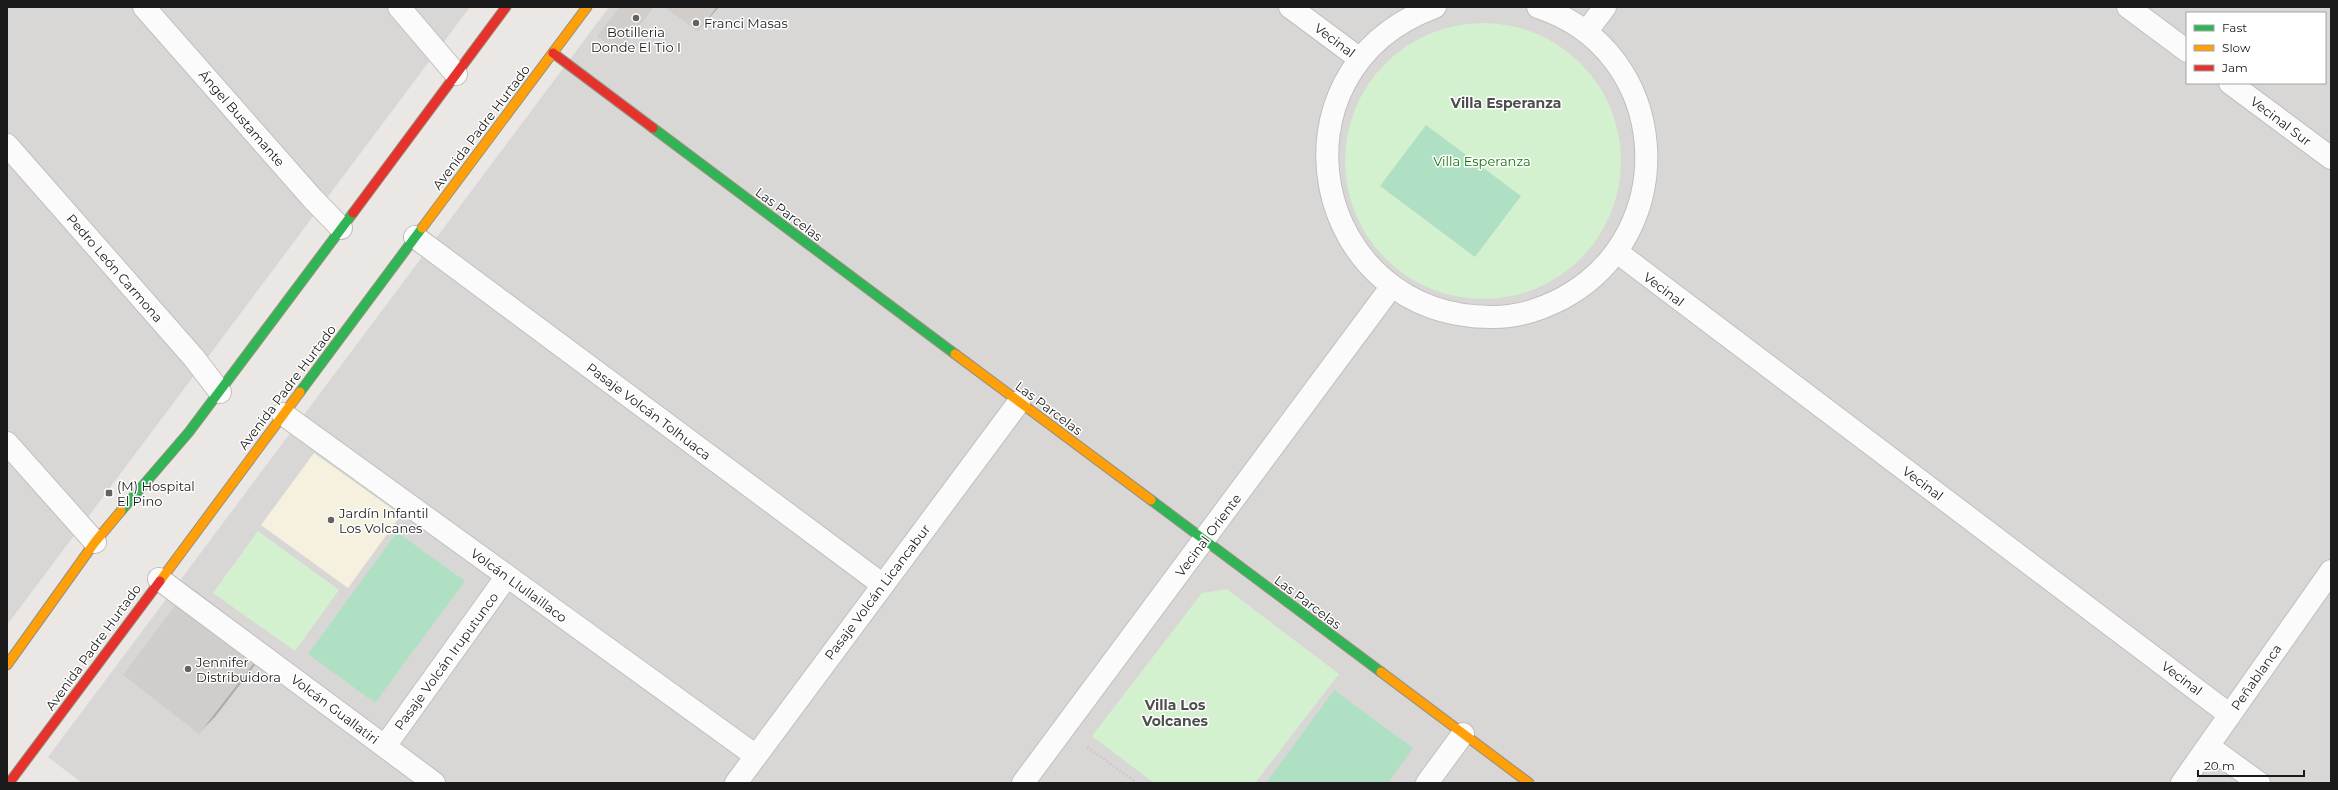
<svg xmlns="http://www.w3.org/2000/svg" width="2338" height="790" viewBox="0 0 2338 790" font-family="Montserrat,sans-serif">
  <rect width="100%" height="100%" fill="#eae7e4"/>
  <!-- residential -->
  <path fill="#d9d7d5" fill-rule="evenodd" d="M 7,7 L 470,7 L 7,625 Z
    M 609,7 L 2331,7 L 2331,783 L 82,783 L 48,757 ZM 2187,13 L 2325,13 L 2325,83 L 2187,83 Z"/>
  <!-- education -->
  <path fill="#f5f1de" d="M 314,453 L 401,515 L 348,588 L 261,525 Z"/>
  <!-- park -->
  <path fill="#d3f0cf" d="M1345 161a138 138 0 1 1 276 0a138 138 0 1 1-276 0Z
    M 258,531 L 339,590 L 295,651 L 213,593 Z
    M 1227,589 L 1339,674 L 1255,783 L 1154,783 L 1092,736 L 1202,593 Z"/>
  <!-- pitch -->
  <path fill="#b0e0c4" d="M 1426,125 L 1521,196 L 1475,257 L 1380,186 Z
    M 397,532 L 465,581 L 375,703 L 308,654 Z
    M 1334,690 L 1413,748 L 1388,783 L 1266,783 Z"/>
  <!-- shadow -->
  <path fill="#0003" d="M 620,7 L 653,7 L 619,52 Z
    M 667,7 L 719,7 L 698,31 Z
    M 193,589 L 269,647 L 215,717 L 199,733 L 178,604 Z"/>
  <!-- building -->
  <path fill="#d1cdcb" d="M 619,7 L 653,7 L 619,53 L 597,36 Z
    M 665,7 L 717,7 L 698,32 Z
    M 177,603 L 254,663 L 199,734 L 123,675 Z"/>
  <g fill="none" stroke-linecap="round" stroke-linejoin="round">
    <defs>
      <path id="street" d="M 144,7 L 312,198 L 341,228
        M 399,7 L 456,74
        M 1290,7 L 1360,59
        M 1435,7 C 1261,71 1310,319 1494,317 C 1518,317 1542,309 1563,298 C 1684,232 1671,50 1538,7
        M 2128,7 L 2187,51
        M 1586,32 L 1605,7
        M 2230,83 L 2331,158
        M 7,145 L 194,358 L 220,392
        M 415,237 L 883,585
        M 1617,252 L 2230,715
        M 283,414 L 756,756
        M 7,443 L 95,542
        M 159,579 L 434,783
        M 385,746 L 507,576
        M 2208,746 L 2259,783
        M 736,783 L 1019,402
        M 1023,783 L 1392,286
        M 1427,783 L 1463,734
        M 2182,783 L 2331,571"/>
      <path id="fast" d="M 653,128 L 955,354
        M 300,392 L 422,228
        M 1151,500 L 1381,672
        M 121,511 L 189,432 L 353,213"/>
      <path id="slow" d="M 422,228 L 587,7
        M 955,354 L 1151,500
        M 160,581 L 300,392
        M 7,665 L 95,542 L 121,511
        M 1381,672 L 1529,783"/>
      <path id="jam" d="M 553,53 L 653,128
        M 353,213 L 506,7
        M 9,783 L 160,581"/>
    </defs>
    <!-- street casing -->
    <use href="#street" stroke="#c1bfbe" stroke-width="24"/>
    <!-- fast casing -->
    <use href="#fast" stroke="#94917d" stroke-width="11"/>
    <!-- slow casing -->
    <use href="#slow" stroke="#94917d" stroke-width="11"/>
    <!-- jam casing -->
    <use href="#jam" stroke="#94917d" stroke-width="11"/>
    <!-- path -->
    <path stroke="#d5c5c5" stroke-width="2.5" stroke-dasharray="2 2" stroke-linecap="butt" d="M 1087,747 L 1137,783"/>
    <!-- street -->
    <use href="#street" stroke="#fcfbfb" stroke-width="22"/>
    <!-- fast -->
    <use href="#fast" stroke="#30b455" stroke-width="9"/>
    <!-- slow -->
    <use href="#slow" stroke="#ff9f0a" stroke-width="9"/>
    <!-- jam -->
    <use href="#jam" stroke="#e5322d" stroke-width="9"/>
  </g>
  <!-- markers -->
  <g fill="#636261" stroke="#fff" stroke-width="1.5">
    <circle cx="636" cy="18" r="4"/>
    <circle cx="696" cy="23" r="4"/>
    <rect x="105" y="489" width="8" height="8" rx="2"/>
    <circle cx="331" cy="520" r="4"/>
    <circle cx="188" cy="669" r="4"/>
  </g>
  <g text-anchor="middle" stroke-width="3" stroke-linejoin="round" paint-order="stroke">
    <!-- poi labels -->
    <g font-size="13" fill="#1b1b1b" stroke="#fff" text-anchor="start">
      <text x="704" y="28">Franci Masas</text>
      <text x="636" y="37" text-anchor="middle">Botilleria<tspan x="636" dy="15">Donde El Tio I</tspan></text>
      <text x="117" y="491">(M) Hospital<tspan x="117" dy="15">El Pino</tspan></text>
      <text x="339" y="518">Jardín Infantil<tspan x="339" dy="15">Los Volcanes</tspan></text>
      <text x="196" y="667">Jennifer<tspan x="196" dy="15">Distribuidora</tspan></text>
    </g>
    <!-- street labels -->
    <g font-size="13" fill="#1b1b1b" stroke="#fff">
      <text transform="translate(1335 40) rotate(37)" y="5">Vecinal</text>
      <text transform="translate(242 118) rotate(49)" y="5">Ángel Bustamante</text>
      <text transform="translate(2281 121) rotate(37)" y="5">Vecinal Sur</text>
      <text transform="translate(481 127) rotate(-53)" y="5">Avenida Padre Hurtado</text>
      <text transform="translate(789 214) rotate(37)" y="5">Las Parcelas</text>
      <text transform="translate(115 268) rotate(49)" y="5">Pedro León Carmona</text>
      <text transform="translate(1664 289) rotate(37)" y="5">Vecinal</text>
      <text transform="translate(287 387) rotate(-53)" y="5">Avenida Padre Hurtado</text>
      <text transform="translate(1049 408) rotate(37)" y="5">Las Parcelas</text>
      <text transform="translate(649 411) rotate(37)" y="5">Pasaje Volcán Tolhuaca</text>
      <text transform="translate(1923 483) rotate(37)" y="5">Vecinal</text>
      <text transform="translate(1208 535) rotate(-53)" y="5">Vecinal Oriente</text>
      <text transform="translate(519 585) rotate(36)" y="5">Volcán Llullaillaco</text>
      <text transform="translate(877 592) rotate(-53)" y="5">Pasaje Volcán Licancabur</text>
      <text transform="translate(1308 602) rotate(37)" y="5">Las Parcelas</text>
      <text transform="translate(93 647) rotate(-54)" y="5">Avenida Padre Hurtado</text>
      <text transform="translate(446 661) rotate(-54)" y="5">Pasaje Volcán Iruputunco</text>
      <text transform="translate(2256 677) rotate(-55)" y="5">Peñablanca</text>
      <text transform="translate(2182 678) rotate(37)" y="5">Vecinal</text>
      <text transform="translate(335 709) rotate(37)" y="5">Volcán Guallatiri</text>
    </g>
    <!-- park labels -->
    <g font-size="13" fill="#14750d" stroke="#fff">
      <text x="1482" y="166">Villa Esperanza</text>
    </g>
    <!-- neighbourhood labels -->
    <g font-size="14" font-weight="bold" fill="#4e4e4e" stroke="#fff">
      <text x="1506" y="108">Villa Esperanza</text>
      <text x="1175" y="710">Villa Los<tspan x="1175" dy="16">Volcanes</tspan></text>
    </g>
  </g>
  <!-- border -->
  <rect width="2338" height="790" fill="none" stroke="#1b1b1b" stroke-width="16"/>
  <!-- legend -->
  <rect x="2186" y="12" width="140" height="72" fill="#ffffff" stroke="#a4a4a4"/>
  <rect x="2194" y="25" width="20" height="6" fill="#30b455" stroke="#a4a4a4"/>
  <text x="2222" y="32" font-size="12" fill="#1b1b1b">Fast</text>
  <rect x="2194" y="45" width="20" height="6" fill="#ff9f0a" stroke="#a4a4a4"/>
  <text x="2222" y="52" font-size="12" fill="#1b1b1b">Slow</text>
  <rect x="2194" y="65" width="20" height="6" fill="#e5322d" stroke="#a4a4a4"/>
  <text x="2222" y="72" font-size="12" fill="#1b1b1b">Jam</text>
  <!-- scale -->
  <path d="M2198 770v6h106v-6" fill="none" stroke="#1b1b1b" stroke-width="2"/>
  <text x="2204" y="770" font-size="12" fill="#1b1b1b" stroke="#ffffff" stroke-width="3" paint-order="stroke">20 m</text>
</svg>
